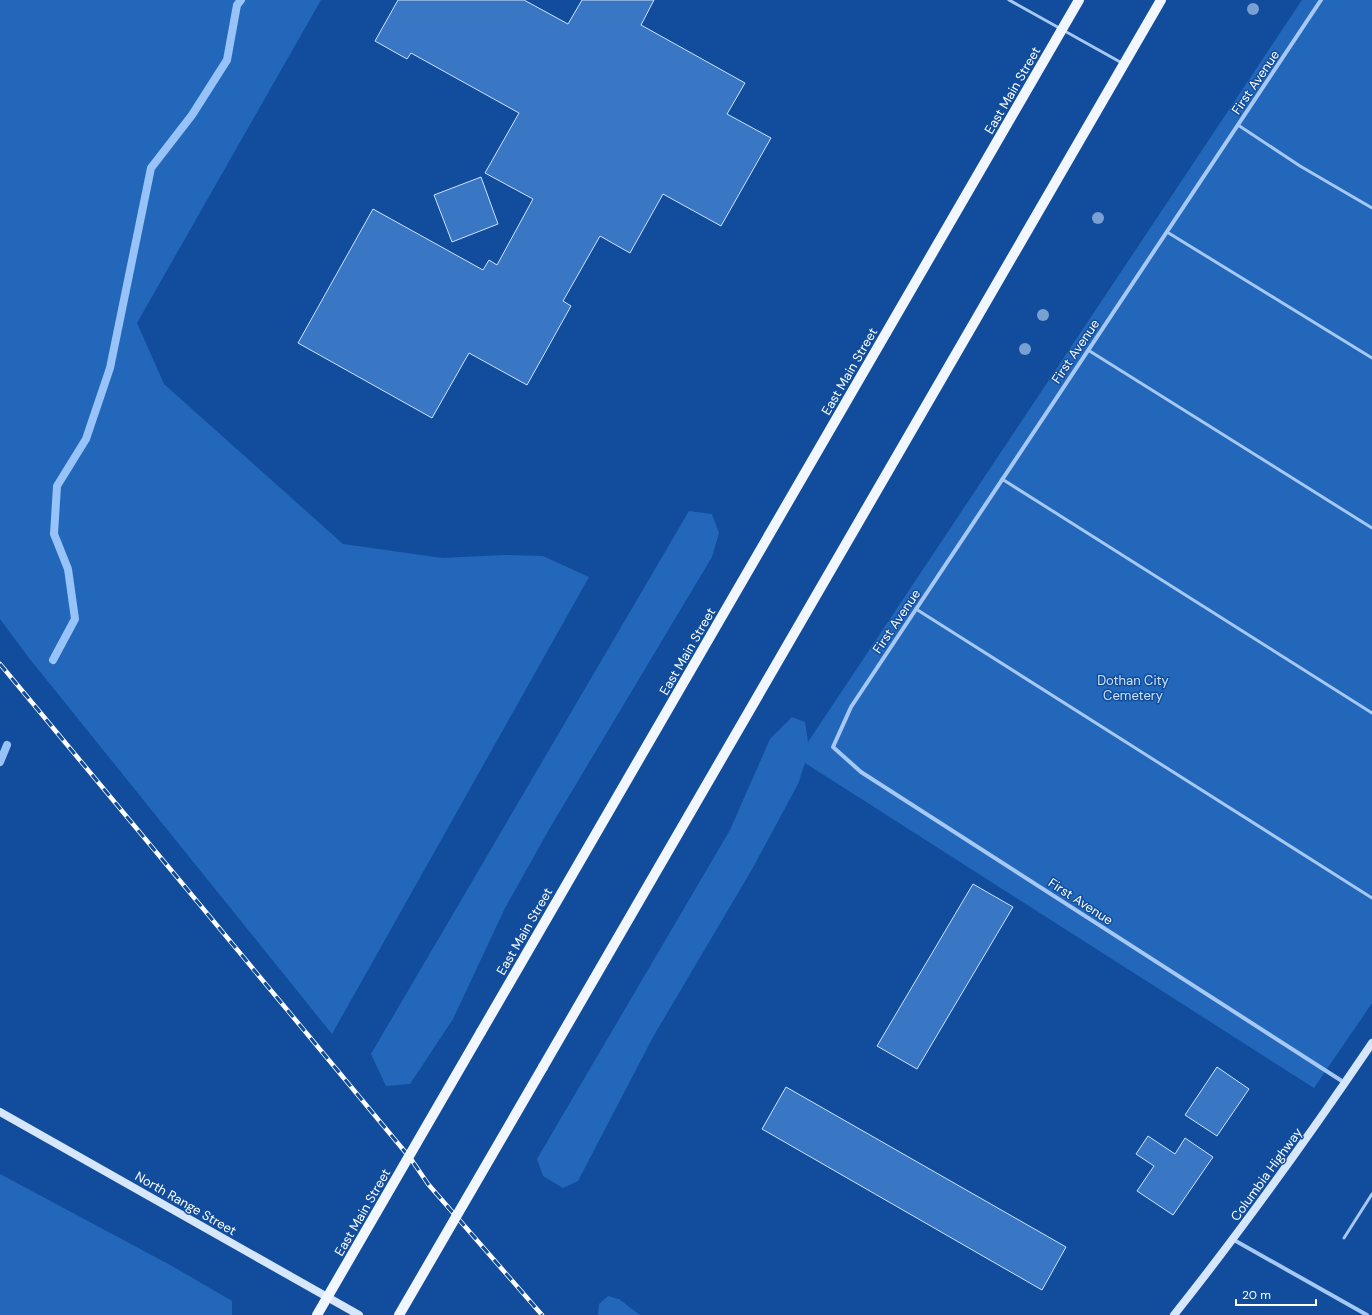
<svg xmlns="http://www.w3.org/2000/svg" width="1372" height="1315" viewBox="0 0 1372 1315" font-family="'DM Sans',sans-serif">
  <rect width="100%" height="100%" fill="#114d9c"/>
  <!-- green -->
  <path fill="#2367ba" d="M 0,0 L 321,0 L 137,323 L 164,384 L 343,544 L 442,558 L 504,555 L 543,556 L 589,577 L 332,1034 L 29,658 L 0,619 Z
    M 1302,0 L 1372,0 L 1372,1003 L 1314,1088 L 805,763 L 798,784 L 751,871 L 653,1037 L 578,1181 L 563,1188 L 543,1176 L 537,1159 L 730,830 L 770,739 L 792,717 L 805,722 L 808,742 Z
    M 689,511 L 712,514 L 719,533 L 712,557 L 551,826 L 505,908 L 453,1019 L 410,1084 L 386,1086 L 371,1054 Z
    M 0,1174 L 172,1266 L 232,1301 L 232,1315 L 0,1315 Z
    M 608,1296 L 619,1299 L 640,1315 L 598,1315 L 599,1304 Z"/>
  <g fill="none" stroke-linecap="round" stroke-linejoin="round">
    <!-- stream -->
    <path stroke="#97c3f8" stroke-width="8" d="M 53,660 L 75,619 L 68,569 L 54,534 L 57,486 L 86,439 L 110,368 L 151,168 L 192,115 L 227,60 L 237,5 L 241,0
      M 0,762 L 7,745"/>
  </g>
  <!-- building -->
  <path fill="#3976c3" stroke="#cde3fe" d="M 398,0 L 524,0 L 568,24 L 582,0 L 654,0 L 641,25 L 745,83 L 727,114 L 771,138 L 721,226 L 663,194 L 630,253 L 600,236 L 563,301 L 571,306 L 527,385 L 469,353 L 432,418 L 298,343 L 373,209 L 483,270 L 489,260 L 497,265 L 533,199 L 485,173 L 519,113 L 411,53 L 407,59 L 375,41 Z
    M 481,177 L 498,224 L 452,242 L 434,195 Z
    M 973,884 L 1013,907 L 917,1069 L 877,1046 Z
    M 1217,1067 L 1249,1089 L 1217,1136 L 1185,1115 Z
    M 786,1087 L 1066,1247 L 1042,1290 L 762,1129 Z
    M 1148,1136 L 1175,1154 L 1185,1138 L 1213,1157 L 1173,1215 L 1137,1191 L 1154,1166 L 1136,1154 Z"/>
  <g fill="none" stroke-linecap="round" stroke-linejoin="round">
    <!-- lane -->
    <path stroke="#a5c8f5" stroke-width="3" d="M 1009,0 L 1122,63
      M 1238,125 L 1300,166 L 1372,208
      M 1167,232 L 1372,358
      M 1088,350 L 1372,528
      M 1002,479 L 1372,713
      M 916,609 L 1372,898
      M 1344,1238 L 1372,1194"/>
    <!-- street -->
    <path stroke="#a5c8f5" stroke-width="4" d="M 1321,0 L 851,707 L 833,747 L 861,772 L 1345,1083
      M 1234,1240 L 1367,1315"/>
    <!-- secondary -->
    <path stroke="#d5e6fd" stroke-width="8" d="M 0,1112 L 359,1315
      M 1174,1315 C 1244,1227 1309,1136 1372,1043"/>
    <!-- primary -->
    <path stroke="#f2f7ff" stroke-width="10" d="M 481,1032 L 1079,0
      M 543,1067 L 1161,0"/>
    <defs>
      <path id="rail" d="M 0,664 L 411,1159 L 428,1184 L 542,1315"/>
    </defs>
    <!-- rail casing -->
    <use href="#rail" stroke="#fff" stroke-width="4.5"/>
    <!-- rail -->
    <use href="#rail" stroke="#114d9c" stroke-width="3" stroke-dasharray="9" stroke-linecap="butt"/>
    <!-- primary-bridge -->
    <path stroke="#f2f7ff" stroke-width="10" d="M 317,1315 L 481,1032
      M 399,1315 L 543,1067"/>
  </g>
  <!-- trees -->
  <g fill="#78a0d2">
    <circle cx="1253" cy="9" r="6"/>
    <circle cx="1098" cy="218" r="6"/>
    <circle cx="1043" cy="315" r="6"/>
    <circle cx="1025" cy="349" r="6"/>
  </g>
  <g text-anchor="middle" stroke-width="3" stroke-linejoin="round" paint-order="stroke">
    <!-- street labels -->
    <g font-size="13" fill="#fff" stroke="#114d9c">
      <text transform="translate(1255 82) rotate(-56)" y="5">First Avenue</text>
      <text transform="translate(1012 90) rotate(-60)" y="5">East Main Street</text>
      <text transform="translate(1075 351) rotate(-56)" y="5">First Avenue</text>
      <text transform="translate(849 371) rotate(-60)" y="5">East Main Street</text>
      <text transform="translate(896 621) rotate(-56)" y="5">First Avenue</text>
      <text transform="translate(687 651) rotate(-60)" y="5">East Main Street</text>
      <text transform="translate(1081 901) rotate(33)" y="5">First Avenue</text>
      <text transform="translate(524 931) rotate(-60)" y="5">East Main Street</text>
      <text transform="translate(1266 1174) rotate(-54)" y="5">Columbia Highway</text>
      <text transform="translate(186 1203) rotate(30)" y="5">North Range Street</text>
      <text transform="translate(362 1212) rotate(-60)" y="5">East Main Street</text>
    </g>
    <!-- park labels -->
    <g font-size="13" fill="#cde3fe" stroke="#114d9c">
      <text x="1133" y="685">Dothan City<tspan x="1133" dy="15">Cemetery</tspan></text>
    </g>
  </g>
  <!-- scale -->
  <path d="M1236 1299v6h80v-6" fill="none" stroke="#ffffff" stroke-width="2"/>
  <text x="1242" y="1299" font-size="12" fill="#ffffff" stroke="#114d9c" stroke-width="3" paint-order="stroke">20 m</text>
</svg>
